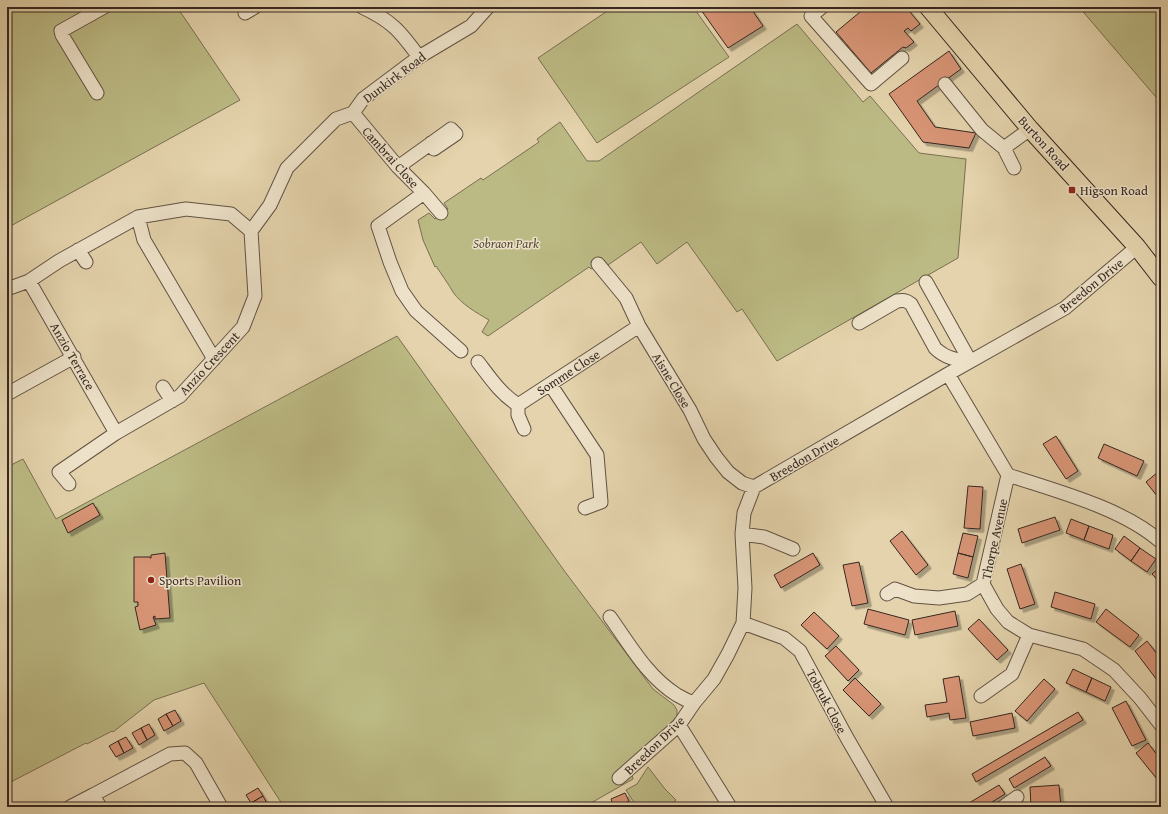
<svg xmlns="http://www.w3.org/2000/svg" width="1168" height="814" viewBox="0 0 1168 814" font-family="'Gentium Book Plus',serif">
  <defs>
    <filter id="shadow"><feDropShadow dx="3.5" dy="3.5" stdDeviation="0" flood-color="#0004"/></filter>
  </defs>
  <rect width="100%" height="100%" fill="#e4d3ac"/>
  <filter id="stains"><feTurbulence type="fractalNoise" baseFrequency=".005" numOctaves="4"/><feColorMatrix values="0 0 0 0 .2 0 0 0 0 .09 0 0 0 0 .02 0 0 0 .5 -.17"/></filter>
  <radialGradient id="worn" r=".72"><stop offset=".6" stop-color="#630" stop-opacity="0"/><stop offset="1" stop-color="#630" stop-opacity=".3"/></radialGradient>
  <!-- green -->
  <path fill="#bcba84" stroke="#797052" d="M 7,7 L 177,7 L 240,100 L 7,228 Z
    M 613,7 L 693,7 L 729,57 L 597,143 L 538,58 Z
    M 1079,7 L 1161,7 L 1161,103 Z
    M 797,24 L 863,102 L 870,96 L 919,153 L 966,159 L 958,258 L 777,361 L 742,309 L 737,312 L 687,242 L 657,264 L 641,242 L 608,265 L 604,260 L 591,269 L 589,267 L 488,336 L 482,332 L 489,320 C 477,313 461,304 453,292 C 449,285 442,275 436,266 L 435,267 L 423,240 L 418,220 L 429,213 L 435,219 L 448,209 L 444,203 L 481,178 L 483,180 L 539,142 L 537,139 L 560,122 L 587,161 L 599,161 Z
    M 397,336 L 563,569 L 653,689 L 674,705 L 677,710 L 677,716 L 664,731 L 629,765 L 633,779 L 584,807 L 284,807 L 204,683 L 154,700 L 113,732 L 112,731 L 87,744 L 86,743 L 7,784 L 7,467 L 23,459 L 56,519 Z
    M 648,767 L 665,789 L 676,800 L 669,807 L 637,807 L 626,790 L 637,784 Z"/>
  <!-- building -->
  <path fill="#d89576" stroke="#362720" filter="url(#shadow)" d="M 699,7 L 750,7 L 763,26 L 728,48 Z
    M 866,7 L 906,7 L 920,24 L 911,31 L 908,28 L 904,31 L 914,42 L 906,48 L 903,47 L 871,73 L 836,32 Z
    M 949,51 L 961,69 L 917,101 L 935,127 L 976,133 L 969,148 L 923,142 L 889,94 Z
    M 1056,436 L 1078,471 L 1066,479 L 1043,444 Z
    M 1104,444 L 1144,461 L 1137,476 L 1098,458 Z
    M 1158,472 L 1161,477 L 1161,501 L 1146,482 Z
    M 968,486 L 983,487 L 980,529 L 964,528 Z
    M 93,503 L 100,515 L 68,533 L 62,520 Z
    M 1055,517 L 1060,530 L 1022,543 L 1018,529 Z
    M 1071,519 L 1089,526 L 1084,540 L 1066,533 Z
    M 1089,526 L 1113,535 L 1109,549 L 1084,540 Z
    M 902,531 L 928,565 L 916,575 L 890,541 Z
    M 963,533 L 978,536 L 973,557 L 958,553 Z
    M 1124,536 L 1140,548 L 1131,561 L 1115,549 Z
    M 1140,548 L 1156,559 L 1147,572 L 1131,561 Z
    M 165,553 L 170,618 L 155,619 L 155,616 L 153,617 L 156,625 L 140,630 L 135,607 L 138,606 L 138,602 L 134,602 L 134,557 L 150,557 L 150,558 L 151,558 L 151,555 Z
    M 813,553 L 820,565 L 781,588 L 774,575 Z
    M 958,553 L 973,557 L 968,578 L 953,574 Z
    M 859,562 L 868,603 L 852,606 L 843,565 Z
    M 1021,564 L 1035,604 L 1020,609 L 1007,569 Z
    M 1161,566 L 1161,584 L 1152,574 Z
    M 1055,592 L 1095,604 L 1091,619 L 1051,607 Z
    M 868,609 L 909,620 L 905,635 L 864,624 Z
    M 1106,609 L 1139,635 L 1130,647 L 1096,622 Z
    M 955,611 L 958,626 L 915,635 L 912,620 Z
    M 814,612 L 839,636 L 827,649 L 801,625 Z
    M 979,619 L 1008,650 L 997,660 L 968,629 Z
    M 1147,641 L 1161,659 L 1160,684 L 1135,651 Z
    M 836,646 L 859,670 L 848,681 L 825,656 Z
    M 1073,669 L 1092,678 L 1086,692 L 1066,683 Z
    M 959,676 L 966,718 L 950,720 L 949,713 L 927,717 L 925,705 L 947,702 L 943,679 Z
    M 855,678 L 881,704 L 869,716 L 843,690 Z
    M 1092,678 L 1111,687 L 1105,701 L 1086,692 Z
    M 1044,679 L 1055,689 L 1027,721 L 1015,711 Z
    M 1126,701 L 1146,740 L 1132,746 L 1112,708 Z
    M 175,710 L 181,721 L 173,726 L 166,714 Z
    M 1078,712 L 1083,720 L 976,782 L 972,774 Z
    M 1012,713 L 1015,728 L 973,736 L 970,722 Z
    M 166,714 L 173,726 L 164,731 L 158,719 Z
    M 149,724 L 155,735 L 147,740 L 141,728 Z
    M 141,728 L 147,740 L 139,745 L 132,733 Z
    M 126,737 L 133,748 L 124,753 L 118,741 Z
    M 118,741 L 124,753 L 116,757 L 109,746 Z
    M 1148,743 L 1161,760 L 1161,784 L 1136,753 Z
    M 1045,757 L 1051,766 L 1014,788 L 1009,779 Z
    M 999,785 L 1005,794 L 984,807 L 965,807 L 964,806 Z
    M 1059,785 L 1061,807 L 1031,807 L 1030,787 Z
    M 258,788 L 263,796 L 251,803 L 246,795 Z
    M 625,793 L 629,801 L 617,807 L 614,807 L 611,799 Z
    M 263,796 L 268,805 L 264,807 L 253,807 L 251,803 Z"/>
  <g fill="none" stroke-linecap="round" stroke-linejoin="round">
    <defs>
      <path id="minor" d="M 362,7 C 392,21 400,31 419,57
        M 822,7 L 811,16 L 871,84 L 902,58
        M 245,13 L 255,7
        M 945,84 L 982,130 L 1004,148 L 1030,129
        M 97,93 L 62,35 L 61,31 L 104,7
        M 353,113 L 398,167 L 424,193 L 378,226 L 390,262 L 402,291 L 416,311 L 461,351
        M 1004,148 L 1014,168
        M 398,167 L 451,129 L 456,134 L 434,149 L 431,143
        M 424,193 L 441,213
        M 138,217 L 144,240 L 214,359
        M 251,231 L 270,205 L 287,168 L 336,119 L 353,113 L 363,99 L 419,57 L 471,26 L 488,7
        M 78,250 L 86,262
        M 598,264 L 626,298 L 639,326 L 690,410 L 704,439 L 716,457 L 728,472 L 742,483 L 754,487
        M 29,281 L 116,433
        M 926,282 L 970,361
        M 7,289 L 29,281 L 59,261 L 138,217 L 186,209 L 231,214 L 251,231 L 255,296 L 243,327 L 180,396 L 116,433 L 59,472 L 69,484
        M 859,323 L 897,301 C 903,300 906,300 911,304 L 935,348 C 945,358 956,360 970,361
        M 478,362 C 491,379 500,393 518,405
        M 948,374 L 1008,475
        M 550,384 L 597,455 L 601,502 L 585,508
        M 163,387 L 172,401
        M 7,394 L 74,357
        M 524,429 L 518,415 L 518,405 L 639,326
        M 1008,475 L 983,584 L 997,609 L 1008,622 L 1029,635 L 1083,649 L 1114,670 L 1140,698 L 1161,725
        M 1008,475 C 1056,491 1123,508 1161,542
        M 742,534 L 764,537 L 793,549
        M 887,594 L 895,589 L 914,596 L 939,598 L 967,594 L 983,584
        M 610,617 C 630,645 647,676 677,695 C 682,698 688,701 694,703
        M 743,623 L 784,638 L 800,651 L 847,738 L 887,807
        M 981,696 L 1012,674 L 1029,635
        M 679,725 L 730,807
        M 619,778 L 679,725 L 694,703 L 714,679 L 728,654 L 743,623 L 745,588 L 742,534 L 744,513 L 754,487 L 948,374 L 1065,308 L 1137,247
        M 93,795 L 170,754 L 185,753 L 196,763 L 221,807
        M 70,807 L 93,795 L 100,807
        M 1003,807 L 1017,797"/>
      <path id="major" d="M 928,7 L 1030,129 L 1137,247 L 1161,278"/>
    </defs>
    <!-- minor casing -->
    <use href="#minor" stroke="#625243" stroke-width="15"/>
    <!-- major casing -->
    <use href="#major" stroke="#362720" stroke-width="19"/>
    <!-- minor -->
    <use href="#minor" stroke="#ede2c9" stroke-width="13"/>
    <!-- major -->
    <use href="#major" stroke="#e4d3ac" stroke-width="17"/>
  </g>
  <!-- markers -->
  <g fill="#8f2418" stroke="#ede2c9" stroke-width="1.5">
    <rect x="1068" y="186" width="8" height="8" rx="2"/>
    <circle cx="151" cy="580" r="4"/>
  </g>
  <g text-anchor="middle" stroke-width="3" stroke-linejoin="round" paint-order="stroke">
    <!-- street labels -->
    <g font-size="13" fill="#362720" stroke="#ede2c9">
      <text transform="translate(394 77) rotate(-37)" y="5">Dunkirk Road</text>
      <text transform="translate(1044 143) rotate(48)" y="5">Burton Road</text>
      <text transform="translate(391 157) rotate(48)" y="5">Cambrai Close</text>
      <text transform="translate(1091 285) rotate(-39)" y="5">Breedon Drive</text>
      <text transform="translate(73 356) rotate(60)" y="5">Anzio Terrace</text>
      <text transform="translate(209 363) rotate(-47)" y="5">Anzio Crescent</text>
      <text transform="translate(568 372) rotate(-33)" y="5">Somme Close</text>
      <text transform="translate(672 380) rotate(59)" y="5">Aisne Close</text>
      <text transform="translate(804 458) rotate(-30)" y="5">Breedon Drive</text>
      <text transform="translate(994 539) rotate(-78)" y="5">Thorpe Avenue</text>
      <text transform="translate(827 701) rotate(62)" y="5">Tobruk Close</text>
      <text transform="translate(654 745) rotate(-44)" y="5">Breedon Drive</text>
    </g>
    <!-- poi labels -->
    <g font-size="13" fill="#362720" stroke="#ede2c9" text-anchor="start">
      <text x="1080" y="195">Higson Road</text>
      <text x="159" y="585">Sports Pavilion</text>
    </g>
    <!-- park labels -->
    <g font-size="13" font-style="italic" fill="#584c39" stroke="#ede2c9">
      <text x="506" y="248">Sobraon Park</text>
    </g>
  </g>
  <!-- margin -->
  <rect width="1168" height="814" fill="none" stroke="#e4d3ac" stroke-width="24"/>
  <rect x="8" y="8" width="1152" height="798" fill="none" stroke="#362720" stroke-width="2"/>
  <rect x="12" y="12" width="1144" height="790" fill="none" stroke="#362720"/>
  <rect width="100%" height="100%" filter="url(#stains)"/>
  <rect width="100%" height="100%" fill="url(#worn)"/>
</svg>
